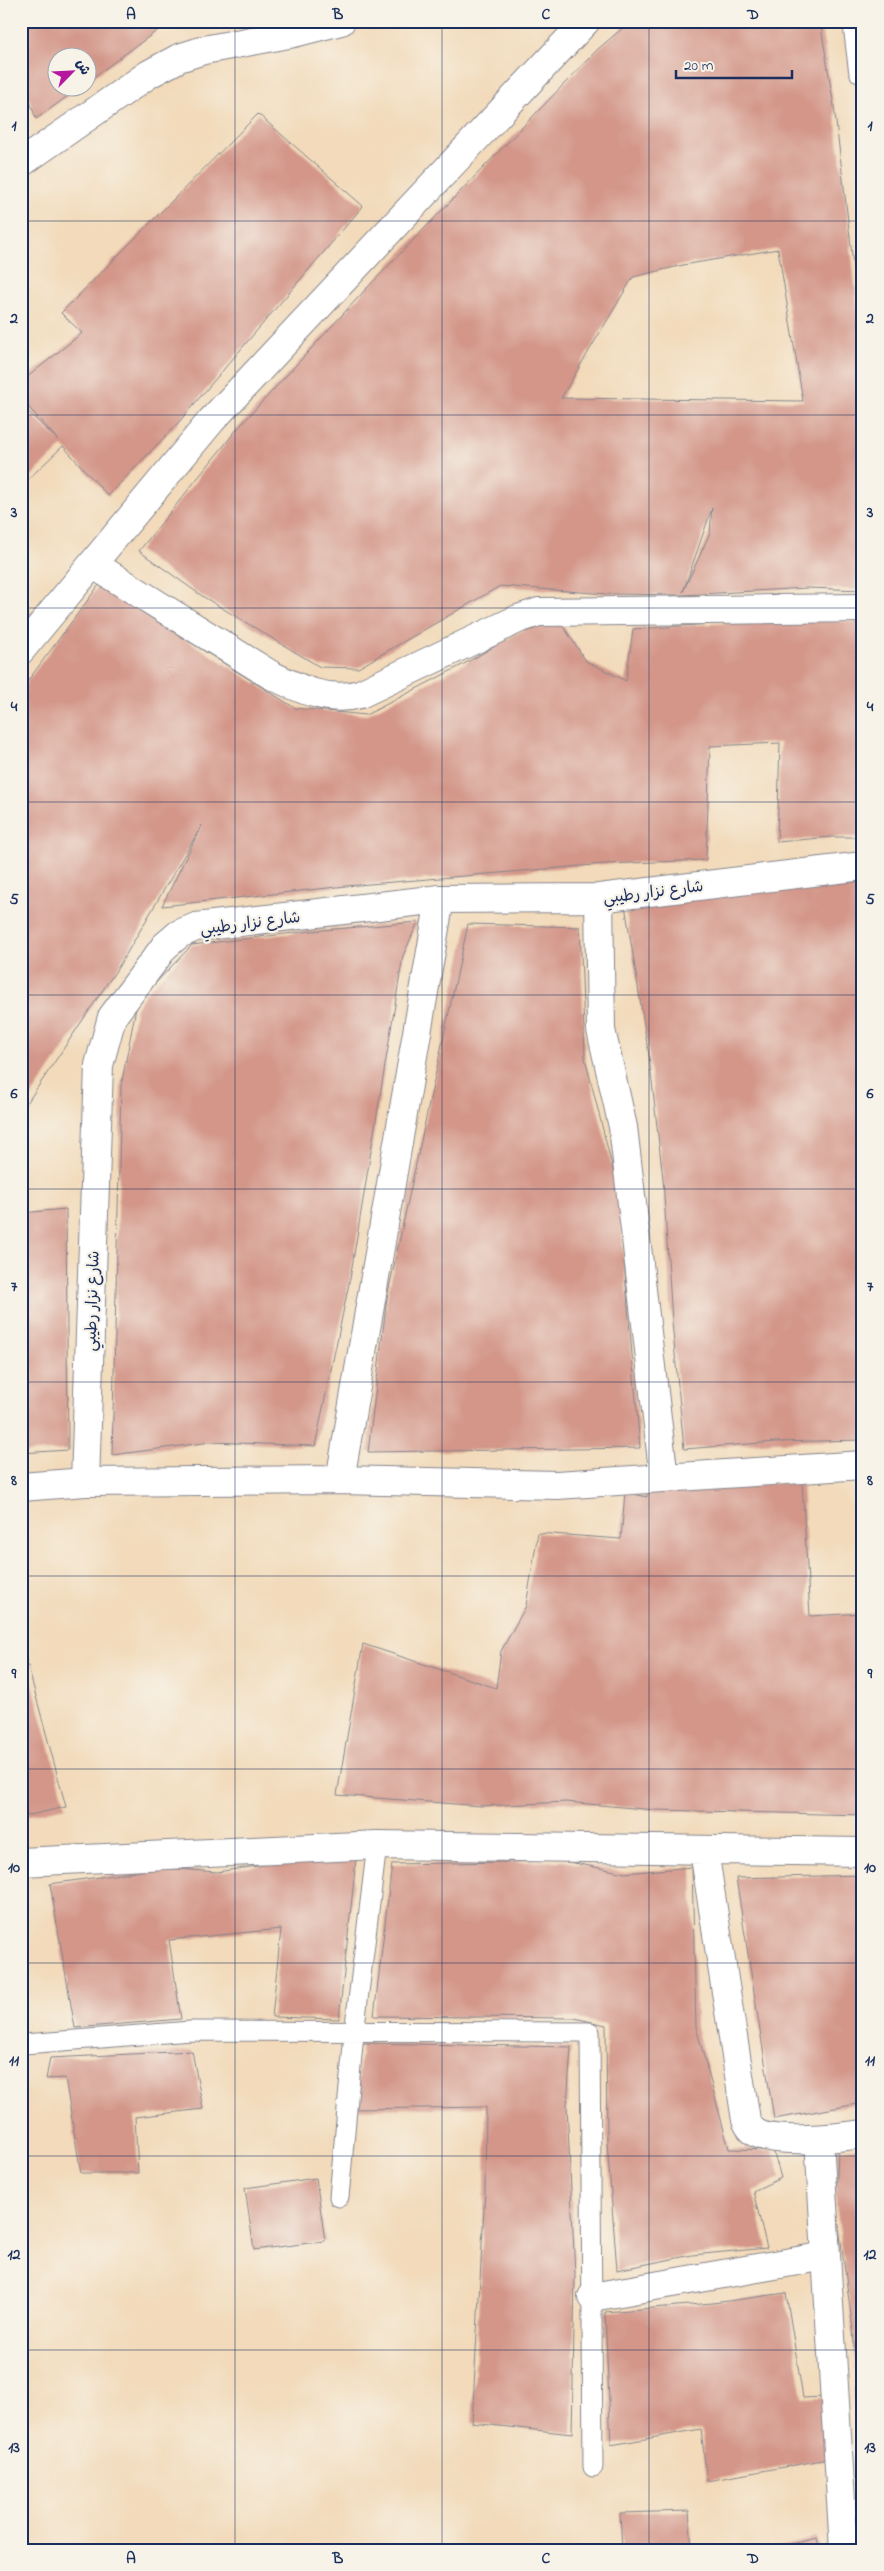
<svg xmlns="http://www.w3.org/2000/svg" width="884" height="2571" viewBox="0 0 884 2571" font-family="'Indie Flower','Playpen Sans Arabic',sans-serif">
  <rect width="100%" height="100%" fill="#f7f3e8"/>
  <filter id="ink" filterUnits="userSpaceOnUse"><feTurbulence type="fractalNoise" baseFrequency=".02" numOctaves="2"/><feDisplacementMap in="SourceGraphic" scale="10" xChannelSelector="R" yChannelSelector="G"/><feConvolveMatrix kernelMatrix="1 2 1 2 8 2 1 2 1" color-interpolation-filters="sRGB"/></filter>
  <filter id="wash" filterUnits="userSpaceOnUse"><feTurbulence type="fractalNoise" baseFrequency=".0096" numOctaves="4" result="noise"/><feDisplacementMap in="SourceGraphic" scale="20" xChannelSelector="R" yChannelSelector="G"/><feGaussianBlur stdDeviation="1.12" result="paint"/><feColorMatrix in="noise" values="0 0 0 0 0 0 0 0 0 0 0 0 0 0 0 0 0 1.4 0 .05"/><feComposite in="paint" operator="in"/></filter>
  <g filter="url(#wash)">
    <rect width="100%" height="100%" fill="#f2daba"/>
    <g id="blocks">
      <!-- building -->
      <path fill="#d39689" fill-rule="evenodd" d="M 21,21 L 150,21 L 158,30 L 88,81 L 88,58 L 58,58 L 58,88 L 79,88 L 36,119 L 21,75 Z
        M 631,21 L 820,21 L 834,106 L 850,237 L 863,361 L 863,590 L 807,588 L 682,595 L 607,594 L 500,586 L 358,668 L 320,667 L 202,596 L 139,551 L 238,428 L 366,289 L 598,49 ZM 778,249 L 803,401 L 561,398 L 633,277 L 683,265 ZM 712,508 L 710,533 L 683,592 Z
        M 258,114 L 363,206 L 178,423 L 108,496 L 63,446 L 21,486 L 21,405 L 58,440 L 21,399 L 21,382 L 82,333 L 61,313 Z
        M 99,585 L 295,708 L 366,715 L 464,664 L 554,612 L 586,661 L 626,681 L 633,629 L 775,620 L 863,622 L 863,837 L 831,837 L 777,842 L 780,743 L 710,746 L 706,860 L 605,864 L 346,886 L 162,906 L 202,825 L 121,963 L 21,1112 L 21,690 Z
        M 863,881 L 863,1440 L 775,1442 L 684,1449 L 672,1322 L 663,1179 L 649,1056 L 625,905 Z
        M 418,922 L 403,956 L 350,1279 L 315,1446 L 211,1442 L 112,1455 L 121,1086 L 136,1008 L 146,993 L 192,945 L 311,931 Z
        M 468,924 L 580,927 L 585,1058 L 618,1190 L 640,1448 L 368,1452 L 387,1298 Z
        M 66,1209 L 68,1450 L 21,1453 L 21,1213 Z
        M 802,1483 L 810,1616 L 863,1613 L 863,1815 L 655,1810 L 566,1802 L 481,1806 L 337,1795 L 363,1644 L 496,1688 L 501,1651 L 526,1606 L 538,1533 L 621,1539 L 625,1492 L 647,1497 L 647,1486 Z
        M 21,1641 L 66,1807 L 21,1817 Z
        M 356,1860 L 339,2019 L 272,2017 L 281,1929 L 169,1940 L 181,2019 L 75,2028 L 50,1884 L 163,1868 L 217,1872 L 284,1862 Z
        M 564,1861 L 625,1873 L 692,1867 L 696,2027 L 729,2149 L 773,2150 L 781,2178 L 753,2191 L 767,2248 L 692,2255 L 617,2270 L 607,2142 L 606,2025 L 574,2018 L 374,2016 L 392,1864 Z
        M 863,1875 L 863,2103 L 774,2119 L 736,1878 Z
        M 362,2043 L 571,2047 L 567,2105 L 575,2275 L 572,2434 L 472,2423 L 485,2190 L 486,2107 L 355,2109 Z
        M 192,2051 L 203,2109 L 135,2117 L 138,2173 L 81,2173 L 65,2078 L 46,2079 L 50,2058 Z
        M 863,2147 L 863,2448 L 861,2448 L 853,2330 L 836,2205 L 838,2150 Z
        M 316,2178 L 325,2241 L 254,2250 L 245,2188 Z
        M 786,2293 L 803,2398 L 824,2397 L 828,2459 L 707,2481 L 701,2429 L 611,2445 L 605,2312 L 713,2303 Z
        M 689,2511 L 692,2550 L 622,2550 L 620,2513 Z
        M 817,2538 L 820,2550 L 771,2550 L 771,2549 Z"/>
    </g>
  </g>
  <g filter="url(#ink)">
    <use href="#blocks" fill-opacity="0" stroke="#86848c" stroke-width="1"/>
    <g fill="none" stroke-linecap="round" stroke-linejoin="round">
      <defs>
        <path id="service" d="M 24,2044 L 191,2031 L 590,2032 L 593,2467
          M 339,2197 L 354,2033 L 377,1845"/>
        <path id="minor" d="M 21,163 L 149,74 L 179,58 L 204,50 L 294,33 L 341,21
          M 94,565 L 271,675 C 300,689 328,703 360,694 L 518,619 L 539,612 L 863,608
          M 599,898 L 601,1030 L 623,1127 L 664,1478
          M 340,1480 L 440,899
          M 85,1482 L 99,1065 L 112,1017 L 165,946 L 179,934 L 196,927 L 440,899 L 599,898 L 863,866
          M 21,1487 L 85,1482 L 340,1480 L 557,1485 L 863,1465
          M 704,1851 L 746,2120 C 748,2124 750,2129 755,2132 C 772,2145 841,2137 863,2134
          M 21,1862 L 377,1845 L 863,1852
          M 819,2140 L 844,2550
          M 592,2297 L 826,2256"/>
        <path id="tertiary" d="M 857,21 L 863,70
          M 21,650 L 211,421 L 586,21"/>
      </defs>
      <!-- service casing -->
      <use href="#service" stroke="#86848c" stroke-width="21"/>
      <!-- minor casing -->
      <use href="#minor" stroke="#86848c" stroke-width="30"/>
      <!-- tertiary casing -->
      <use href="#tertiary" stroke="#86848c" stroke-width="30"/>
      <!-- service -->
      <use href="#service" stroke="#fff" stroke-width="19"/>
      <!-- minor -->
      <use href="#minor" stroke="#fff" stroke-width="28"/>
      <!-- tertiary -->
      <use href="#tertiary" stroke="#fff" stroke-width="28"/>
    </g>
  </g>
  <!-- grid -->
  <path fill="none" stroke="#1b2f5e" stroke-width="1" stroke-opacity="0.55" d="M 235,21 L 235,2550M 442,21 L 442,2550M 649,21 L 649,2550M 21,221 L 863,221M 21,415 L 863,415M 21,608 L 863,608M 21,802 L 863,802M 21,995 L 863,995M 21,1189 L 863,1189M 21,1382 L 863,1382M 21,1576 L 863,1576M 21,1769 L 863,1769M 21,1963 L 863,1963M 21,2156 L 863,2156M 21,2350 L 863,2350"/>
  <g text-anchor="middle" stroke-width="4.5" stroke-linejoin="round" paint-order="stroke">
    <!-- street labels -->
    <g font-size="16" fill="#1b2f5e" stroke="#f7f3e8">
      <text transform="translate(653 891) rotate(-7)" y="6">شارع نزار رطيبي</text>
      <text transform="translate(250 922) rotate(-7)" y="6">شارع نزار رطيبي</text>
      <text transform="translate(91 1301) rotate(-88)" y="6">شارع نزار رطيبي</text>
    </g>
  </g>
  <!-- margin -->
  <rect width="884" height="2571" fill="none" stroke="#f7f3e8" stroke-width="55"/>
  <!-- north arrow -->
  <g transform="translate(72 72) rotate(66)"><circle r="24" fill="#f7f3e8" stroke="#9fa5b1"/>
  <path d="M0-4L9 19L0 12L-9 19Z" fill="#b5179e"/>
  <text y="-8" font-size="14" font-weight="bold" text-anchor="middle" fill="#1b2f5e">ش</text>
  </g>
  <!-- scale -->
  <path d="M676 70v8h116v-8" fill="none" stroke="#1b2f5e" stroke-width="2.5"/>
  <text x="684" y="70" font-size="15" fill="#1b2f5e" stroke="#f7f3e8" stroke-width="4" paint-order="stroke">20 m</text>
  <rect x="28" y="28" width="828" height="2516" fill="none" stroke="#1b2f5e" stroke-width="2"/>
  <g font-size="16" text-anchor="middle" font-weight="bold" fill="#1b2f5e">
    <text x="131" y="19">A</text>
    <text x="338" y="19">B</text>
    <text x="546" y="19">C</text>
    <text x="753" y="19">D</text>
    <text x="14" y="130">1</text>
    <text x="870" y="130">1</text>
    <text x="14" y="323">2</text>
    <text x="870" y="323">2</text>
    <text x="14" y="517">3</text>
    <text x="870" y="517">3</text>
    <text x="14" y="711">4</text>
    <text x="870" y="711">4</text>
    <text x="14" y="904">5</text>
    <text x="870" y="904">5</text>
    <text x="14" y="1098">6</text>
    <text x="870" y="1098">6</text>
    <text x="14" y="1291">7</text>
    <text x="870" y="1291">7</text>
    <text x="14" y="1485">8</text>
    <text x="870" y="1485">8</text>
    <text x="14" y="1678">9</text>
    <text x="870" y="1678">9</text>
    <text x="14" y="1872">10</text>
    <text x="870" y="1872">10</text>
    <text x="14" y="2065">11</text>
    <text x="870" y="2065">11</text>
    <text x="14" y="2259">12</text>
    <text x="870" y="2259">12</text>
    <text x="14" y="2452">13</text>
    <text x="870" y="2452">13</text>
    <text x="131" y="2563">A</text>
    <text x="338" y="2563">B</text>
    <text x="546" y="2563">C</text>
    <text x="753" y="2563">D</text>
  </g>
</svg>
